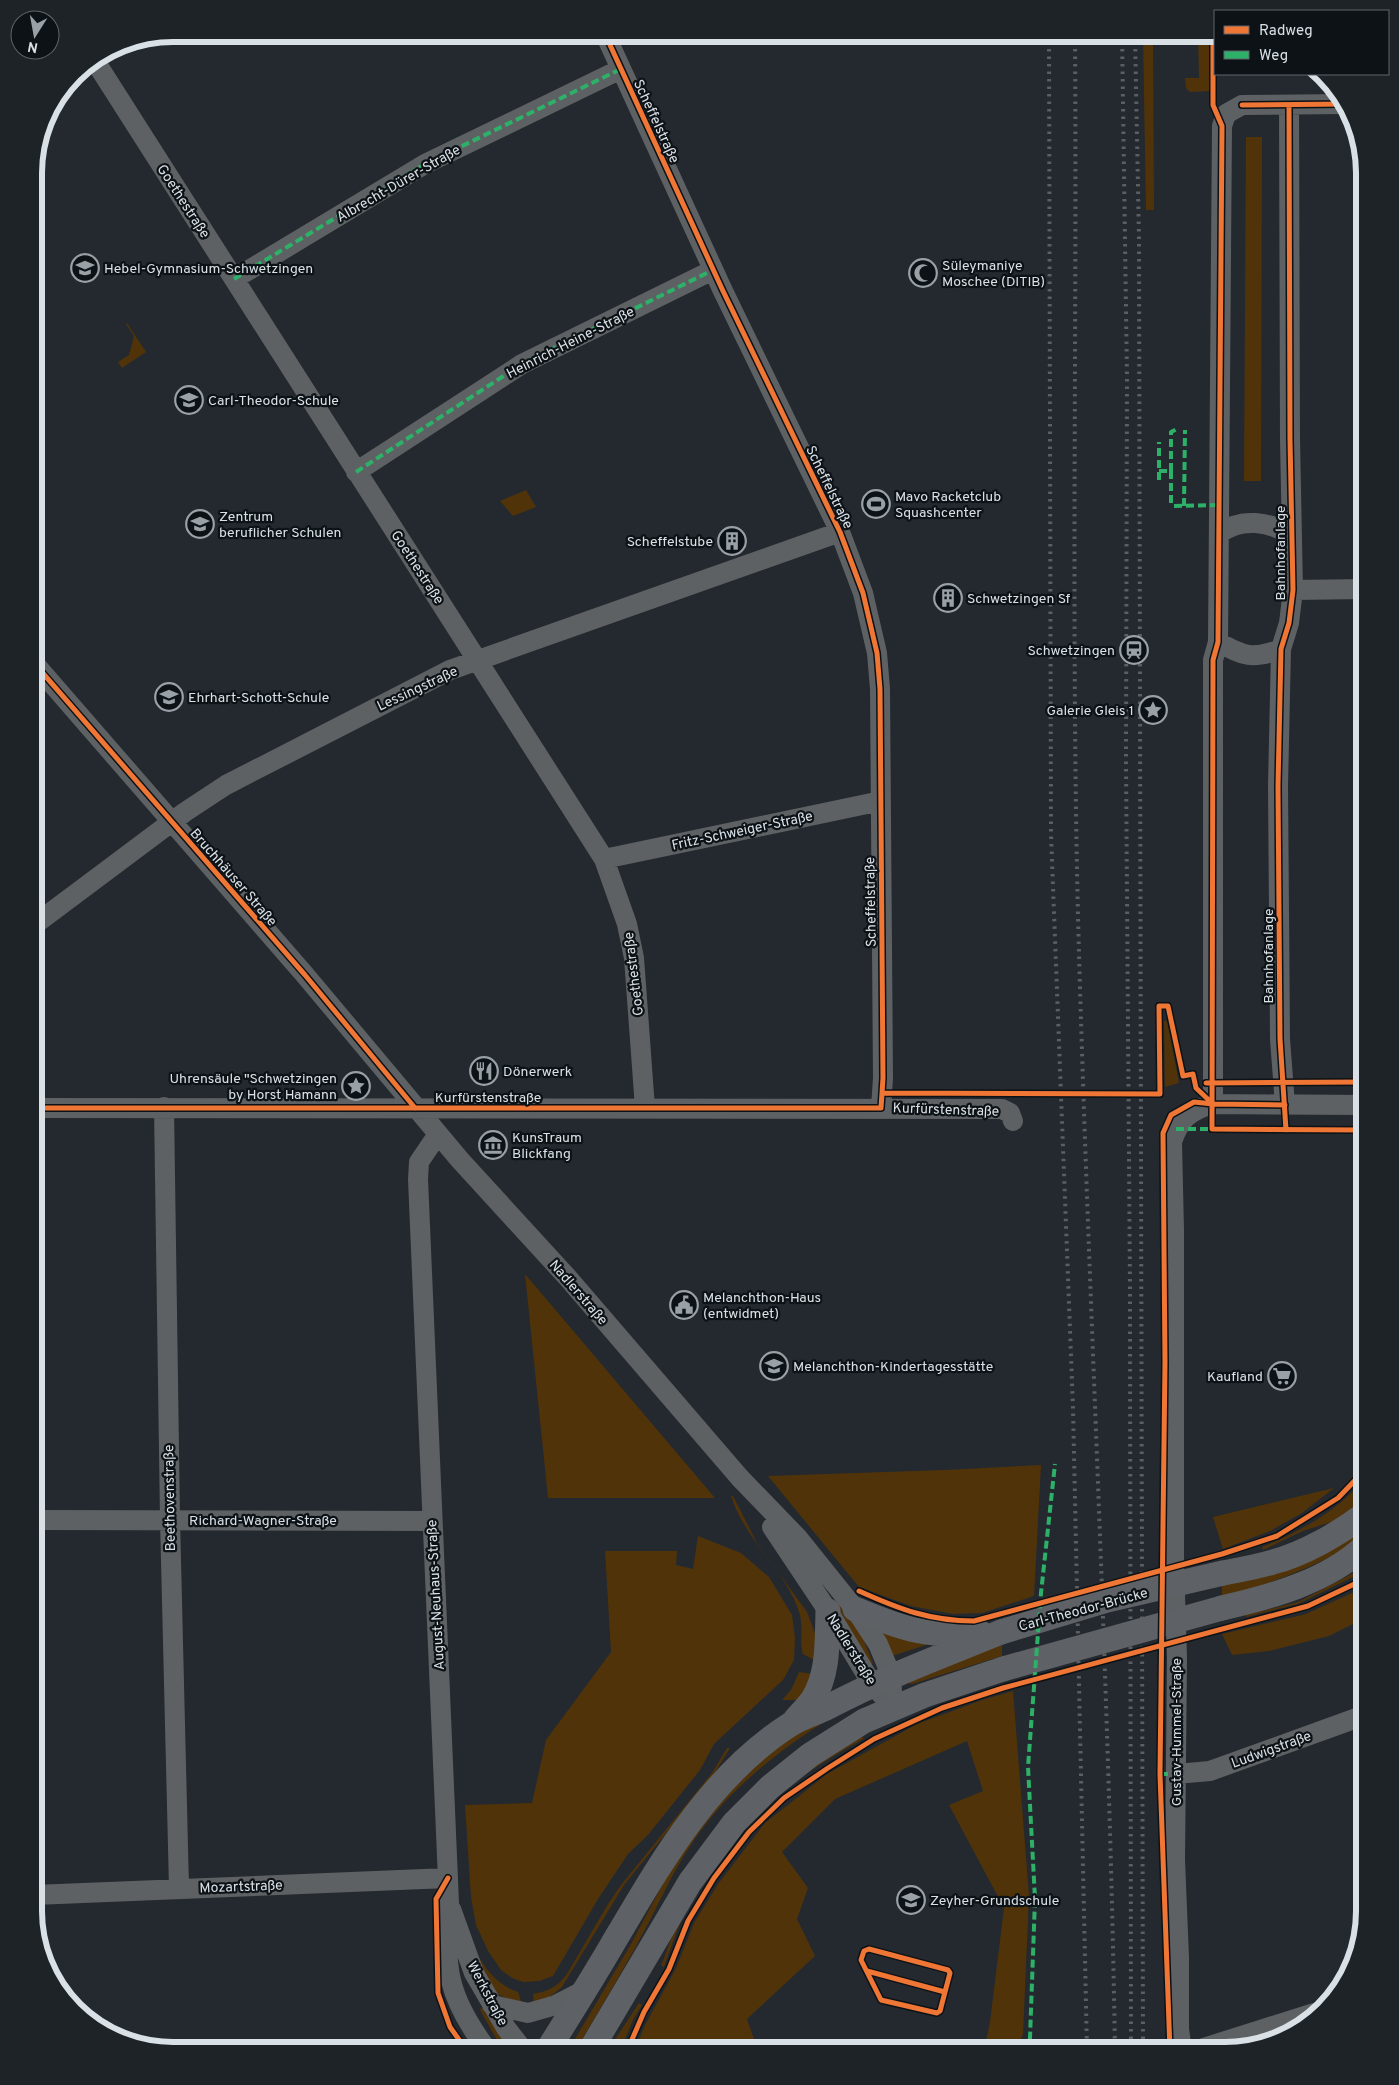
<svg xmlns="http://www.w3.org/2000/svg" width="1399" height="2085" viewBox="0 0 1399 2085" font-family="Overpass,sans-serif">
  <rect width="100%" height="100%" fill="#23292f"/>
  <!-- green -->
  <path fill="#51330a" d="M 1143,34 L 1153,34 L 1154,210 L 1146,210 Z
    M 1198,34 L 1210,34 L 1210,91 L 1190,92 L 1186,88 L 1185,78 L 1199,78 Z
    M 1246,137 L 1262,137 L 1261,481 L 1244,481 Z
    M 127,323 L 146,352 L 122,368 L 118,362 L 129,355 L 134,336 L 126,324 Z
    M 526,490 L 536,507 L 513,516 L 500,501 Z
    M 1164,1021 L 1167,1021 L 1179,1083 L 1165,1087 Z
    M 525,1274 L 715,1498 L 548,1498 Z
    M 1041,1465 L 1034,1596 L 982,1613 L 953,1614 L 911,1606 L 859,1587 L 768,1476 L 945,1470 Z
    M 1365,1478 L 1365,1504 L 1353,1515 L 1303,1531 L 1263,1550 L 1262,1547 C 1301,1531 1338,1511 1365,1478 Z
    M 1334,1488 L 1302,1513 L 1270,1531 L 1223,1549 L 1213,1517 Z
    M 731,1496 L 733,1496 L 757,1543 L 807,1612 L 816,1636 L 818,1662 L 803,1654 C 799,1641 804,1626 799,1612 C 786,1571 745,1540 731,1496 Z
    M 1365,1525 L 1365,1536 C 1321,1566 1273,1582 1222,1598 L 1222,1584 Z
    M 698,1536 L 741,1553 L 769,1577 L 792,1615 L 795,1637 L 794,1660 L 783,1680 L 714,1744 L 700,1770 L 648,1835 L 628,1854 L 598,1899 L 553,1976 L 539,1981 L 523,1982 L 512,1978 L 501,1970 L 488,1951 L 476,1925 L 471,1897 L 465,1805 L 532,1803 L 546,1740 L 611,1652 L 605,1551 L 677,1551 L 676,1565 L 693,1569 Z
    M 1365,1567 L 1365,1571 L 1298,1604 L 1246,1617 L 1246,1615 L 1298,1602 Z
    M 1365,1587 L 1365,1618 L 1329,1636 L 1269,1651 L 1232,1655 L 1222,1634 L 1306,1614 Z
    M 838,1602 L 863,1638 L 873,1663 L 870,1664 L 837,1606 Z
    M 879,1629 L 932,1643 L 892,1656 Z
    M 1002,1643 L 1002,1656 L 912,1684 L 897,1681 Z
    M 799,1672 L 814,1674 L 800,1700 L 782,1700 L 791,1690 Z
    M 1013,1691 L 1029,1896 L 1023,2034 L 1016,2051 L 984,2051 L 990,2022 L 1004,1908 L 949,1805 L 983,1791 L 967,1741 L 835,1799 L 782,1852 L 808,1888 L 797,1919 L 815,1956 L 747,2019 L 758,2051 L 635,2051 L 644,2027 L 676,1968 L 694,1923 L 718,1884 L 765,1823 L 827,1774 L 917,1724 L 982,1700 Z
    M 847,1708 C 786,1744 727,1788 689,1848 C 673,1872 662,1897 649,1922 C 626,1966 600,2009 575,2051 L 568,2051 L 631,1944 L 683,1846 L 738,1780 L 790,1736 Z
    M 862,1732 L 863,1739 C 795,1777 753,1809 709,1874 C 700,1888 690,1902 683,1916 C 676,1933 670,1950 664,1967 L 661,1965 C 669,1948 673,1928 682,1912 C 725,1836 786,1775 862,1732 Z
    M 727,1748 L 730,1748 L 714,1774 L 624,1885 L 562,1987 L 546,2000 L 534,2005 L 533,1994 C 549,1991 557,1987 567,1974 L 608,1904 L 621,1885 L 712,1773 Z
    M 471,1943 C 482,1964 494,1984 518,1992 L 521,2001 C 487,2000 481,1970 471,1943 Z
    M 639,2003 L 642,2005 L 633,2020 L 620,2051 L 610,2051 L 614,2041 Z
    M 481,2007 L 507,2045 L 502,2049 L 480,2010 Z"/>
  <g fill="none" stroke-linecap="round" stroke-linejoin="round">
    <!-- minor -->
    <path stroke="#5e6163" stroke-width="20" d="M 605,34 L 723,291 L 840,532 L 863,593 L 877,653 L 880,689 L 883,1078 L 881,1108
      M 95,61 L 604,859 L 627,924 L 634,958 L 645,1108
      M 234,279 L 425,164 L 621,69
      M 356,472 L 522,364 L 713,270
      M 1219,534 C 1240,517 1271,521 1291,536
      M 1293,590 L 1365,589
      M 1218,642 C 1244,656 1252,660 1281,649
      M 34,663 L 305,975 L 460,1160 L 568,1278 L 740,1478 L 798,1538 L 855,1609 L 878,1644 L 891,1675 L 893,1708
      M 604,859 L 881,801
      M 34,925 L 185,812 L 226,785 L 450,670 L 840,532
      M 1213,1104 L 1213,660 L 1218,642 L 1222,126 L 1226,114 L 1242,105 L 1347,104
      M 1285,1105 L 1280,1039 L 1278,786 L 1281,649 L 1289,623 L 1293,590 L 1290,439 L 1289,105
      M 164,1107 L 170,1519 L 179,1888
      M 34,1108 L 1002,1109 L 1010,1113 L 1013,1121
      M 438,1134 L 419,1162 L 418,1179 L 449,1903 C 443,1968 448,1998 488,2051
      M 34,1520 L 432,1521
      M 772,1527 L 828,1611 L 872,1684 L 882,1695
      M 1176,1774 L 1210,1771 L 1365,1715
      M 34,1895 L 448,1878
      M 451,1909 L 474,1973 L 506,2028 L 524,2051
      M 492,2005 L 528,2013 L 556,2005 L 587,1989
      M 412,2051 L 421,2051
      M 1182,2051 L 1179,2029 L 1179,1958 L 1175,1860 L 1177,1657 L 1174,1563 L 1174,1230 L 1172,1142 C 1179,1120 1190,1110 1213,1104 L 1365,1105
      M 1194,2051 L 1314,2013"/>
    <!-- major -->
    <path stroke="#5e6165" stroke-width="25" d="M 1223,1573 C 1239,1570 1256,1567 1273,1562 C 1304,1554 1340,1533 1365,1514
      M 1222,1608 C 1271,1597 1328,1581 1365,1546
      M 855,1609 C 905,1630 927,1637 981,1633
      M 795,1720 C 801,1713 808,1706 813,1699 C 829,1673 827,1641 828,1611
      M 547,2051 C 569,2016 591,1981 612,1945 C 660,1864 709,1776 791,1724 C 802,1717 816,1713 828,1707 C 885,1677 942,1656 1001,1632
      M 590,2051 L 690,1882 L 734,1823 L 770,1787 L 810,1755 L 864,1721 L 925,1695 L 1003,1669"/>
    <!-- rail -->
    <path stroke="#5a5f62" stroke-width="4" stroke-dasharray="2.5 5" stroke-linecap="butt" d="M 1049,34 L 1051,834 L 1073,1408 L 1087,2051
      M 1075,34 C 1077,328 1071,622 1078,916 C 1088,1295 1109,1673 1115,2051
      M 1122,34 L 1127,378 L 1126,763 L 1130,1288 L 1131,2051
      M 1135,34 L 1139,240 L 1143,2051"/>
    <!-- major-bridge -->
    <path stroke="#5e6165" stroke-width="25" d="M 1001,1632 L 1107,1600 L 1223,1573
      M 1003,1669 L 1222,1608"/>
    <!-- quiet -->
    <path stroke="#2db169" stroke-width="4" stroke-dasharray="8 4" stroke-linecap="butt" d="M 234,279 L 425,164 L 621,69
      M 1159,471 L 1171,471 L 1171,432 L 1179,428
      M 1171,471 L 1171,506
      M 356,472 L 522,364 L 713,270
      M 1159,480 L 1159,442
      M 1174,506 L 1219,505
      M 1184,506 L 1185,430
      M 1176,1129 L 1212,1129
      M 1160,1774 L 1176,1774
      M 1026,2051 L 1030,2038 L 1035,1899 L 1028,1767 L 1041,1593 L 1055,1464"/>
    <defs>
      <path id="cycleway" d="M 1213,34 L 1213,105 L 1222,126 L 1218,642 L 1213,660 L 1212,1129 L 1365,1130
        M 1242,105 L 1347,104
        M 34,663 L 305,975 L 415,1108
        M 1206,1083 L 1365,1082
        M 883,1093 L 1160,1094 L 1159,1006 L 1168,1006 L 1183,1076 L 1193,1074 L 1196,1088 L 1213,1104
        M 34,1108 L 881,1108 L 883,1078 L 880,689 L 877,653 L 863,593 L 840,532 L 723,291 L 605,34
        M 1286,1130 L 1280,1039 L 1278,786 L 1281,649 L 1289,623 L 1293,590 L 1290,439 L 1289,105
        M 859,1591 C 899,1609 930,1621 974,1621 L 1222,1554 L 1277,1536 L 1338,1498 L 1365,1470
        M 448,1878 L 436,1899 L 438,1993 L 450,2027 L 467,2051
        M 869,1949 L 948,1970 L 950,1973 L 940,2011 L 937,2013 L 881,2000 L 861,1960 L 864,1951 Z
        M 867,1971 L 945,1992
        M 627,2051 L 644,2012 L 669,1969 L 688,1921 L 714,1878 L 749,1832 L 784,1798 L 828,1768 L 874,1739 L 942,1708 L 1003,1688 L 1308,1606 L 1365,1579
        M 1170,2051 L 1160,1774 L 1165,1362 L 1163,1133 L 1171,1115 L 1194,1102 L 1213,1104 L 1285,1105"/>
    </defs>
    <!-- cycleway casing -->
    <use href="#cycleway" stroke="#0d1216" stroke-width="8"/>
    <!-- cycleway -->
    <use href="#cycleway" stroke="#f07635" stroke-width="5"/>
  </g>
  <!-- icons -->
  <defs>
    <symbol id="school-ring" viewBox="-11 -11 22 22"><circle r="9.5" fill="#0d1216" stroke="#99a1a7" stroke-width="1.5"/><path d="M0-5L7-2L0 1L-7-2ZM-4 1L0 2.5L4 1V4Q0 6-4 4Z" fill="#99a1a7"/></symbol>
    <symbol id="mosque-ring" viewBox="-11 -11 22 22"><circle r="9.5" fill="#0d1216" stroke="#99a1a7" stroke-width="1.5"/><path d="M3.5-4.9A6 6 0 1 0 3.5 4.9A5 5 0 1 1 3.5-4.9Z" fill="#99a1a7"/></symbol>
    <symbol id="stadium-ring" viewBox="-11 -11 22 22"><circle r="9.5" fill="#0d1216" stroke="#99a1a7" stroke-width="1.5"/><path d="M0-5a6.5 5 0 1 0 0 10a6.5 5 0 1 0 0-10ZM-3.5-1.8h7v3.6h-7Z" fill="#99a1a7"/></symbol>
    <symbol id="building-ring" viewBox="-11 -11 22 22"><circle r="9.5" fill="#0d1216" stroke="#99a1a7" stroke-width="1.5"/><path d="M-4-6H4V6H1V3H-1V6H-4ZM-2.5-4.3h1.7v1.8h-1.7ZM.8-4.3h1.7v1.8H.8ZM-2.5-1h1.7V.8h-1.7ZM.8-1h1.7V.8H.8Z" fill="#99a1a7"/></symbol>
    <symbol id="station-ring" viewBox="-11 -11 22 22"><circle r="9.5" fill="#0d1216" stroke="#99a1a7" stroke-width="1.5"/><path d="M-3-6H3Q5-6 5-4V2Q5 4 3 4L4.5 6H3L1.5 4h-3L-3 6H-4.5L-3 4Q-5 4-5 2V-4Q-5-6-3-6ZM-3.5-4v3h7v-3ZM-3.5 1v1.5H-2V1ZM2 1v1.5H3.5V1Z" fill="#99a1a7"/></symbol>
    <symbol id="sight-ring" viewBox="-11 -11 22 22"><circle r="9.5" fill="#0d1216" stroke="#99a1a7" stroke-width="1.5"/><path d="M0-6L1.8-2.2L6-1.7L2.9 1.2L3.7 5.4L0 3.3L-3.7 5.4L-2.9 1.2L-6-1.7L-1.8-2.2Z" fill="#99a1a7"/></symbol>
    <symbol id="restaurant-ring" viewBox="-11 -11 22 22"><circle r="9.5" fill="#0d1216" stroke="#99a1a7" stroke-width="1.5"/><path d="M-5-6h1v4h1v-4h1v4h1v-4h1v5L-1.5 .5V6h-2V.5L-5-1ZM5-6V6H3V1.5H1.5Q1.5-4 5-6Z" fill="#99a1a7"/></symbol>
    <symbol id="museum-ring" viewBox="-11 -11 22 22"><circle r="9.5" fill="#0d1216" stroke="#99a1a7" stroke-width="1.5"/><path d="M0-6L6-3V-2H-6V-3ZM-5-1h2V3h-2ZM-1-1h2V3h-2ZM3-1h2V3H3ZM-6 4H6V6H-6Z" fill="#99a1a7"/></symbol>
    <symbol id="civic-ring" viewBox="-11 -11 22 22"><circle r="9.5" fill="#0d1216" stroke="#99a1a7" stroke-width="1.5"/><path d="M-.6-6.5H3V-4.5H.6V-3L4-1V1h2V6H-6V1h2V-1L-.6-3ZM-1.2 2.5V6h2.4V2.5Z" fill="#99a1a7"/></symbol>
    <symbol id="supermarket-ring" viewBox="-11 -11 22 22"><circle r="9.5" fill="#0d1216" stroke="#99a1a7" stroke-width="1.5"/><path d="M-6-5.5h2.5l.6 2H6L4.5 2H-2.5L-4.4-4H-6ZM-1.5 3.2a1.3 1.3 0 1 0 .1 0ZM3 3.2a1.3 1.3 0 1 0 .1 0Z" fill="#99a1a7"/></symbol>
  </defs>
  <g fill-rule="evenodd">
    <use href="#school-ring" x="69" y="252" width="32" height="32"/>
    <use href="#mosque-ring" x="907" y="257" width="32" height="32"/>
    <use href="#school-ring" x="173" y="384" width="32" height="32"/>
    <use href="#stadium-ring" x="860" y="488" width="32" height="32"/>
    <use href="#school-ring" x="184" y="508" width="32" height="32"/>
    <use href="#building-ring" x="716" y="525" width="32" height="32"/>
    <use href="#building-ring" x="932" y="582" width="32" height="32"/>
    <use href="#station-ring" x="1118" y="634" width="32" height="32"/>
    <use href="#school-ring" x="153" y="681" width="32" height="32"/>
    <use href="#sight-ring" x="1137" y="694" width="32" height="32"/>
    <use href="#restaurant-ring" x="468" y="1055" width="32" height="32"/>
    <use href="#sight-ring" x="340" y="1070" width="32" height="32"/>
    <use href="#museum-ring" x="477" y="1129" width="32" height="32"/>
    <use href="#civic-ring" x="668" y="1289" width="32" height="32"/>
    <use href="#school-ring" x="758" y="1350" width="32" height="32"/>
    <use href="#supermarket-ring" x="1266" y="1360" width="32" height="32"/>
    <use href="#school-ring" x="895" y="1884" width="32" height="32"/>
  </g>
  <g text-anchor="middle" stroke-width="4.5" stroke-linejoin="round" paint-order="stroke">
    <!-- street labels -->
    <g font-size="14" fill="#d9e1e7" stroke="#0d1216">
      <text transform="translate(657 121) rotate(65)" y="5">Scheffelstraße</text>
      <text transform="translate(398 183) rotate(-30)" y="5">Albrecht-Dürer-Straße</text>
      <text transform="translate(184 201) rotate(57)" y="5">Goethestraße</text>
      <text transform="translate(570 342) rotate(-27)" y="5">Heinrich-Heine-Straße</text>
      <text transform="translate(830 487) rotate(64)" y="5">Scheffelstraße</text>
      <text transform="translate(1280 553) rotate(-90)" y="5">Bahnhofanlage</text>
      <text transform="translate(418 567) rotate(57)" y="5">Goethestraße</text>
      <text transform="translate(417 688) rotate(-25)" y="5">Lessingstraße</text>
      <text transform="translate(742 830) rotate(-12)" y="5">Fritz-Schweiger-Straße</text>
      <text transform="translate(234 877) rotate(49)" y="5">Bruchhäuser Straße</text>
      <text transform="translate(870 902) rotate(-91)" y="5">Scheffelstraße</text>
      <text transform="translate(1268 956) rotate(-90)" y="5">Bahnhofanlage</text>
      <text transform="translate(633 974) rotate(-97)" y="5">Goethestraße</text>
      <text x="488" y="1102">Kurfürstenstraße</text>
      <text transform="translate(946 1109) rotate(2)" y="5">Kurfürstenstraße</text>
      <text transform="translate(579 1292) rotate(49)" y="5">Nadlerstraße</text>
      <text transform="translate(169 1498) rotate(-91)" y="5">Beethovenstraße</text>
      <text x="263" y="1525">Richard-Wagner-Straße</text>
      <text transform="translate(435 1595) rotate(-93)" y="5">August-Neuhaus-Straße</text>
      <text transform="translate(1083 1609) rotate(-15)" y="5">Carl-Theodor-Brücke</text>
      <text transform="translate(852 1649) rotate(58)" y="5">Nadlerstraße</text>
      <text transform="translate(1176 1732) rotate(-90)" y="5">Gustav-Hummel-Straße</text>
      <text transform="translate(1271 1749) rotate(-20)" y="5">Ludwigstraße</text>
      <text transform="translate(241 1886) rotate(-2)" y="5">Mozartstraße</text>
      <text transform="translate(488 1993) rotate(62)" y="5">Werkstraße</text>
    </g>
    <!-- poi labels -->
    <g font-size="14" fill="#d9e1e7" stroke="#0d1216" text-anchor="start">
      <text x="942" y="270">Süleymaniye<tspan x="942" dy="16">Moschee (DITIB)</tspan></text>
      <text x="104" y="273">Hebel-Gymnasium-Schwetzingen</text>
      <text x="208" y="405">Carl-Theodor-Schule</text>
      <text x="895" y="501">Mavo Racketclub<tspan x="895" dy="16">Squashcenter</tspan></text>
      <text x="219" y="521">Zentrum<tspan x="219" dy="16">beruflicher Schulen</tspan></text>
      <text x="713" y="546" text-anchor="end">Scheffelstube</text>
      <text x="967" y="603">Schwetzingen Sf</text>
      <text x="1115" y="655" text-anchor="end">Schwetzingen</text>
      <text x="188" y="702">Ehrhart-Schott-Schule</text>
      <text x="1134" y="715" text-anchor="end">Galerie Gleis 1</text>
      <text x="503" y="1076">Dönerwerk</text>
      <text x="337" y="1083" text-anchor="end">Uhrensäule "Schwetzingen<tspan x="337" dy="16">by Horst Hamann</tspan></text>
      <text x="512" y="1142">KunsTraum<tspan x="512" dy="16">Blickfang</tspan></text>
      <text x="703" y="1302">Melanchthon-Haus<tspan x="703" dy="16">(entwidmet)</tspan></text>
      <text x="793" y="1371">Melanchthon-Kindertagesstätte</text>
      <text x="1263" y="1381" text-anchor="end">Kaufland</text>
      <text x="930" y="1905">Zeyher-Grundschule</text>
    </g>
  </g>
  <!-- crop -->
  <path d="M0 0H1399V2085H0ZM173 42H1225A131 131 0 0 1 1356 173V1911A131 131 0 0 1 1225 2042H173A131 131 0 0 1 42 1911V173A131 131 0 0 1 173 42Z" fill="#1d2327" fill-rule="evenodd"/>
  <path fill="none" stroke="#d9e1e7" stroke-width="6" d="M173 42H1225A131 131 0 0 1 1356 173V1911A131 131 0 0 1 1225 2042H173A131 131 0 0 1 42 1911V173A131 131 0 0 1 173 42Z"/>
  <!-- legend -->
  <rect x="1214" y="10" width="175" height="65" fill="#0d1216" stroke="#5f656a"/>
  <rect x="1224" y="26" width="25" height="8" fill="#f07635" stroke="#5f656a"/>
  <text x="1259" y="35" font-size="15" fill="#d9e1e7">Radweg</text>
  <rect x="1224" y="51" width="25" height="8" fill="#2db169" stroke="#5f656a"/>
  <text x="1259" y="60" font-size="15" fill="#d9e1e7">Weg</text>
  <!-- north arrow -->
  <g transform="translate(35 35) rotate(191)"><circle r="24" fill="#0d1216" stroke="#5f656a"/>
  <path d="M0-4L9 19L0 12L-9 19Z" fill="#99a1a7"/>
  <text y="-8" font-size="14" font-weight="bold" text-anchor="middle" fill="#d9e1e7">N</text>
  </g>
</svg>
